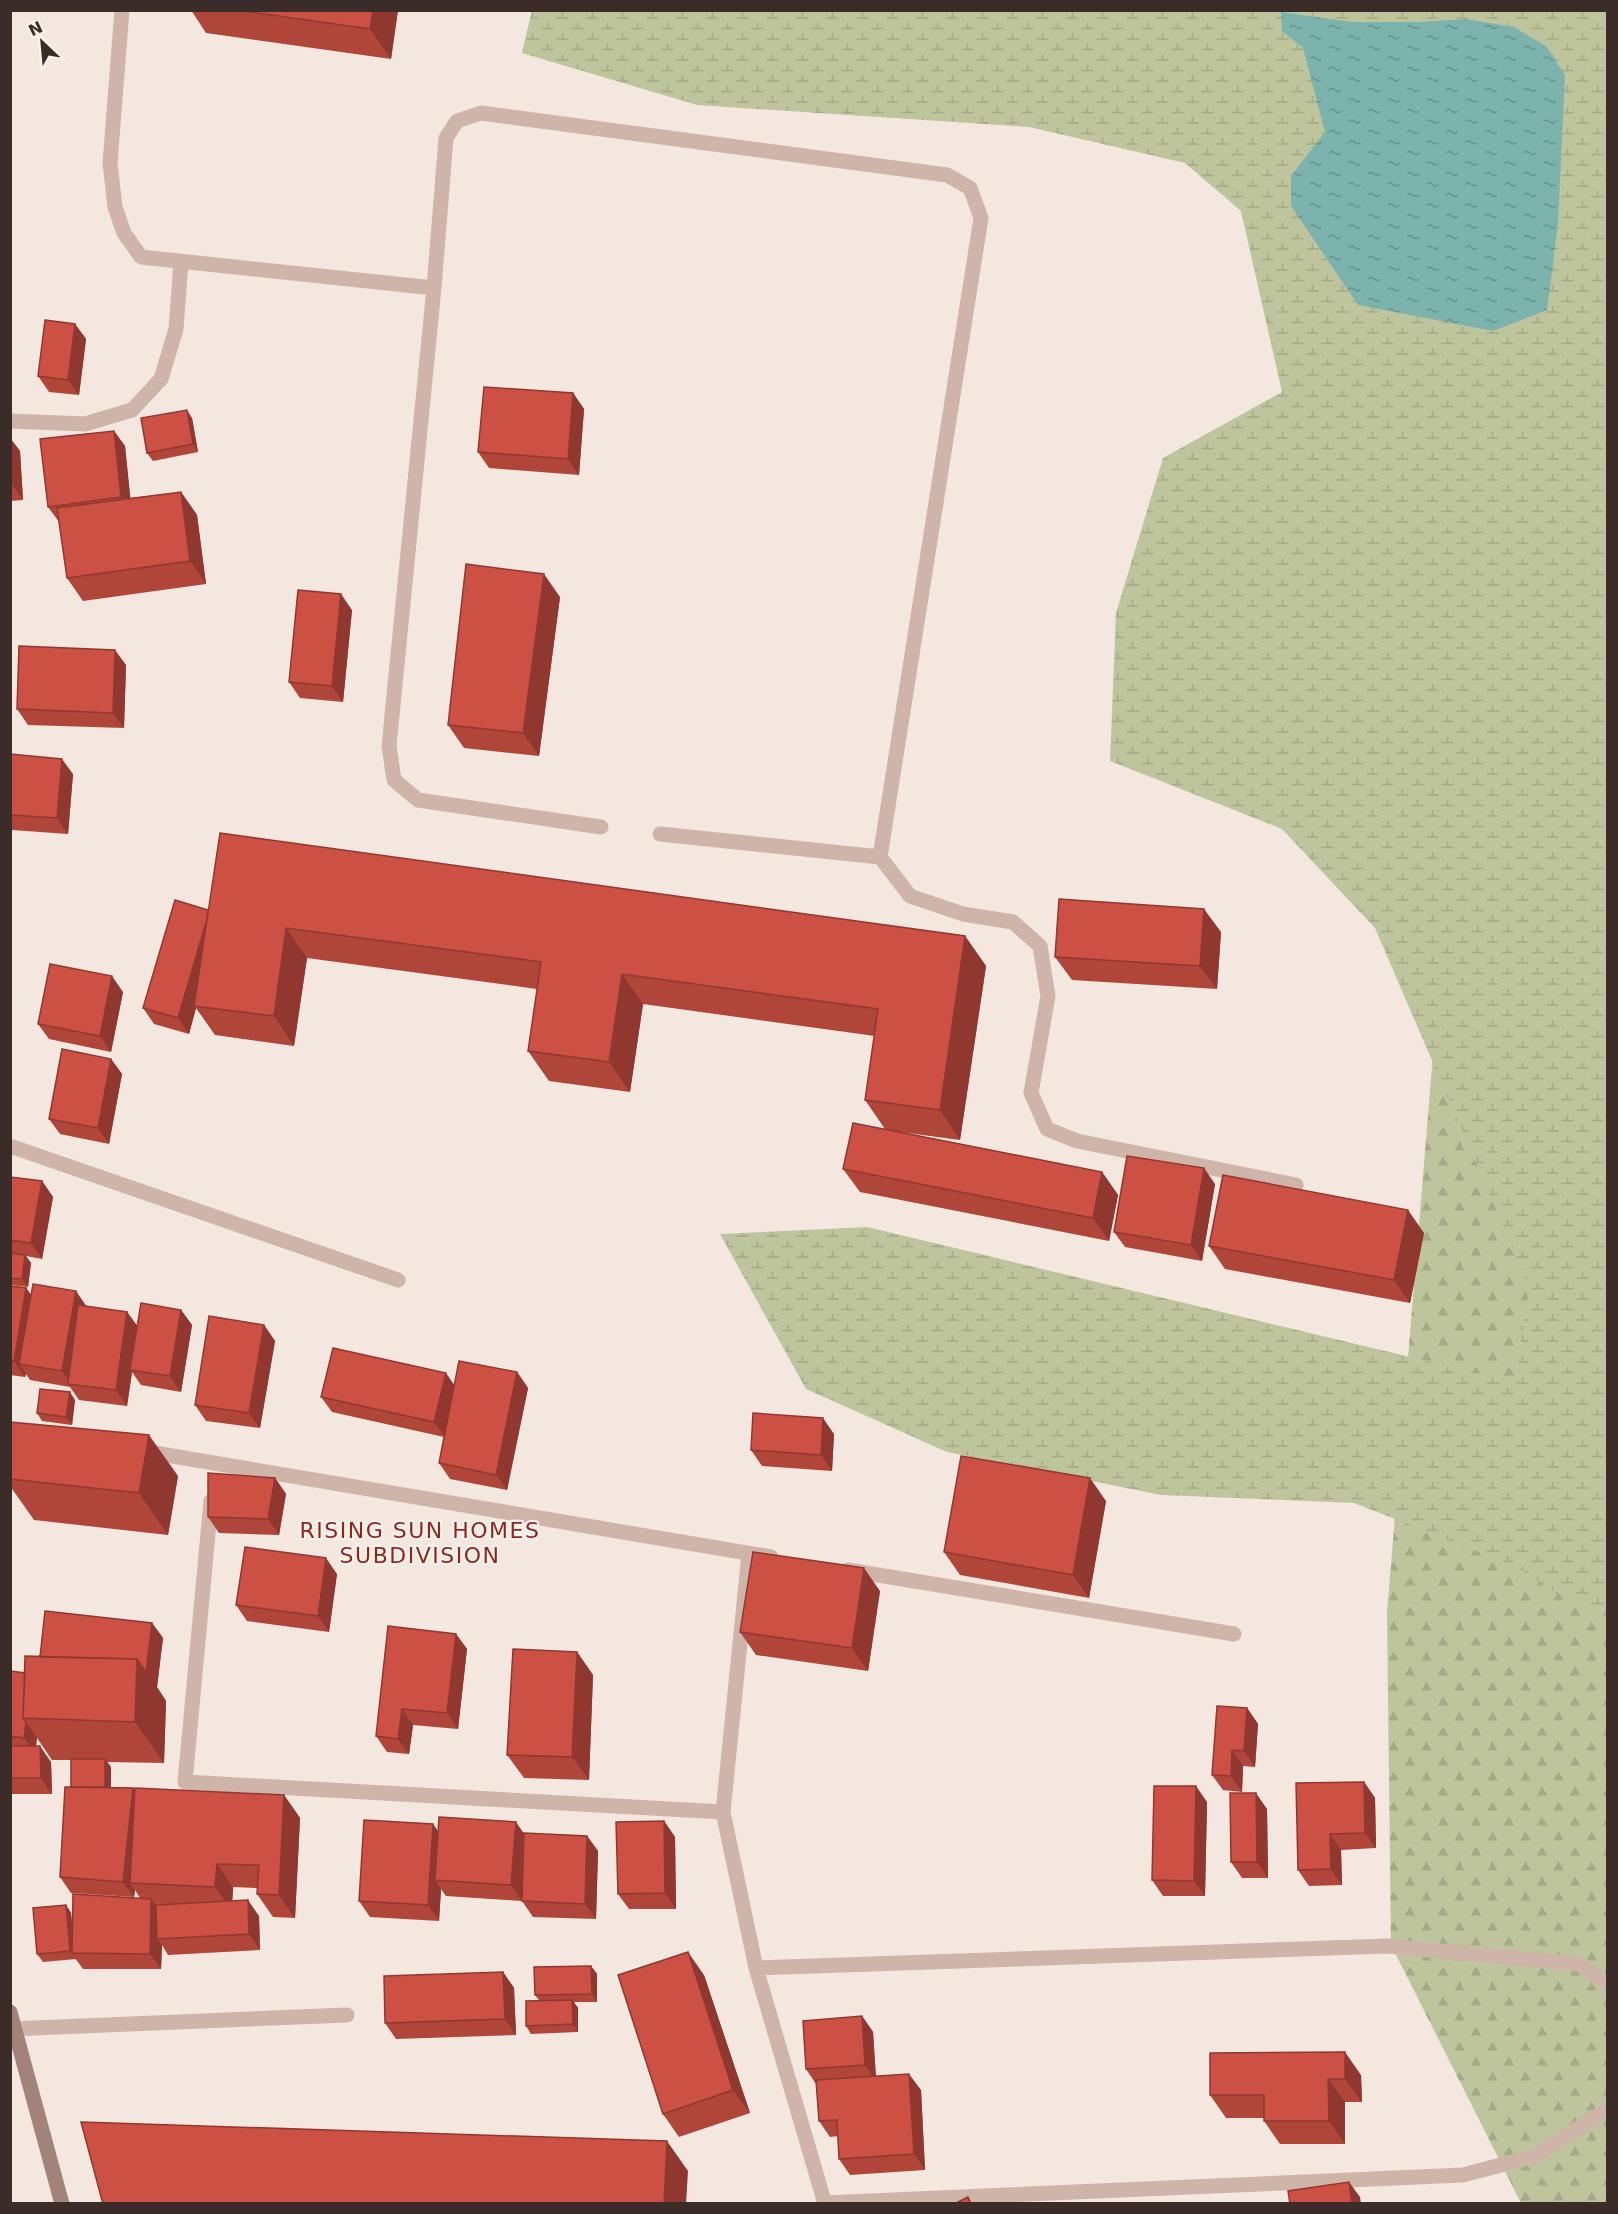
<svg xmlns="http://www.w3.org/2000/svg" width="1618" height="2214" viewBox="0 0 1618 2214" font-family="'DejaVu Sans',sans-serif">
  <defs>
    <pattern id="forest-firs" width="22" height="20" patternUnits="userSpaceOnUse" patternTransform="scale(1.5)"><rect width="22" height="20" fill="#bec59d"/><path d="M5 1l3.5 6h-7zM16 11l3.5 6h-7z" fill="#a4a987"/></pattern>
    <pattern id="wetland-marsh" width="20" height="14" patternUnits="userSpaceOnUse" patternTransform="scale(1.5)"><rect width="20" height="14" fill="#bec59d"/><path d="M1 5h8M5 5V1M11 12h8M15 12V8" fill="none" stroke="#a4a987"/></pattern>
    <pattern id="water-ripples" width="26" height="14" patternUnits="userSpaceOnUse" patternTransform="scale(1.5)"><rect width="26" height="14" fill="#7cb3ad"/><path d="M2 4q2-2 4 0t4 0M15 11q2-2 4 0t4 0" fill="none" stroke="#67928d"/></pattern>
  </defs>
  <rect width="100%" height="100%" fill="#f4e7df"/>
  <!-- forest -->
  <path fill="url(#forest-firs)" d="M 1519,11 L 1607,11 L 1607,2203 L 1521,2203 L 1391,1945 L 1387,1613 Z"/>
  <!-- wetland -->
  <path fill="url(#wetland-marsh)" d="M 532,10 L 1607,11 L 1607,1614 L 1556,1593 L 1517,1567 L 1354,1503 L 1161,1495 L 947,1452 L 806,1389 L 720,1234 L 867,1227 L 1515,1382 L 1529,1286 L 1375,928 L 1282,829 L 1110,761 L 1116,613 L 1163,458 L 1282,392 L 1241,211 L 1185,163 L 1029,127 L 697,105 L 522,53 Z"/>
  <!-- water -->
  <path fill="url(#water-ripples)" d="M 1281,12 L 1352,22 L 1418,22 L 1465,19 L 1514,27 L 1546,46 L 1565,75 L 1558,224 L 1547,310 L 1493,331 L 1358,305 L 1291,206 L 1291,176 L 1325,132 L 1303,48 L 1282,31 Z"/>
  <g fill="none" stroke-linecap="round" stroke-linejoin="round">
    <!-- service -->
    <path stroke="#ceb4a9" stroke-width="15" d="M 122,10 L 110,163 L 115,207 L 124,233 L 141,257 L 434,288
      M 10,421 L 85,424 L 132,410 L 161,379 L 176,329 L 181,262
      M 601,827 L 418,800 L 394,780 L 389,746 L 434,288 L 446,138 L 457,121 L 481,113 L 947,175 L 970,188 L 981,218 L 880,857 L 910,896 L 963,914 L 1013,922 L 1040,946 L 1048,996 L 1031,1093 L 1047,1129 L 1077,1141 L 1296,1185
      M 660,834 L 880,857
      M 10,1146 L 398,1280
      M 10,2029 L 347,2015"/>
    <!-- minor -->
    <path stroke="#ceb4a9" stroke-width="15" d="M 143,1451 L 771,1557
      M 211,1501 L 185,1782 L 723,1812
      M 749,1554 L 723,1812 L 756,1968 L 825,2204
      M 848,1570 L 1234,1634
      M 756,1968 L 1388,1946 L 1579,1964 L 1608,1984
      M 825,2203 L 1463,2175 L 1535,2156 L 1608,2109"/>
    <!-- secondary -->
    <path stroke="#a2837a" stroke-width="15" d="M 10,2012 L 62,2204"/>
  </g>
  <!-- wall -->
  <path fill="#b0453a" d="M 191,10 L 398,10 L 391,59 L 206,33 Z
    M 75,324 L 86,339 L 79,395 L 49,392 L 38,376 Z
    M 573,393 L 584,409 L 579,475 L 489,468 L 478,452 Z
    M 192,418 L 198,452 L 153,461 L 147,453 Z
    M 114,431 L 125,446 L 130,498 L 181,492 L 197,515 L 206,584 L 83,601 L 67,578 L 59,522 L 48,507 Z
    M 10,438 L 20,451 L 23,500 L 10,501 Z
    M 560,597 L 539,756 L 464,748 L 448,725 Z
    M 352,610 L 343,702 L 300,698 L 289,682 Z
    M 126,665 L 124,728 L 28,725 L 17,709 Z
    M 73,774 L 68,834 L 12,830 L 10,827 L 10,815 Z
    M 208,910 L 965,936 L 986,966 L 960,1140 L 900,1132 L 1102,1172 L 1118,1195 L 1109,1241 L 860,1192 L 843,1169 L 885,1129 L 865,1100 L 875,1036 L 643,1004 L 630,1092 L 549,1081 L 528,1051 L 537,989 L 307,958 L 294,1046 L 215,1035 L 196,1008 L 189,1034 L 154,1024 L 143,1008 Z
    M 1221,932 L 1217,989 L 1072,980 L 1055,957 Z
    M 123,992 L 111,1052 L 49,1039 L 38,1024 Z
    M 111,1059 L 122,1074 L 109,1144 L 60,1134 L 49,1119 Z
    M 10,1177 L 42,1181 L 53,1197 L 42,1259 L 26,1256 L 31,1263 L 28,1287 L 10,1285 Z
    M 1215,1184 L 1202,1261 L 1125,1247 L 1114,1232 Z
    M 1424,1233 L 1410,1303 L 1225,1269 L 1209,1246 Z
    M 10,1286 L 26,1288 L 31,1295 L 86,1306 L 127,1312 L 138,1327 L 181,1310 L 192,1325 L 181,1392 L 141,1385 L 132,1372 L 127,1406 L 79,1400 L 70,1387 L 30,1380 L 26,1374 L 25,1377 L 10,1375 Z
    M 264,1325 L 275,1341 L 260,1428 L 206,1421 L 195,1405 Z
    M 517,1372 L 528,1388 L 507,1490 L 450,1479 L 439,1463 L 444,1437 L 332,1412 L 321,1397 L 454,1386 Z
    M 75,1400 L 72,1425 L 42,1421 L 37,1413 Z
    M 10,1422 L 178,1476 L 168,1535 L 34,1520 L 10,1486 Z
    M 834,1434 L 832,1471 L 762,1466 L 751,1450 Z
    M 275,1478 L 286,1494 L 279,1535 L 219,1533 L 208,1517 Z
    M 1106,1501 L 1089,1598 L 960,1575 L 944,1552 Z
    M 337,1574 L 329,1632 L 247,1621 L 236,1605 Z
    M 880,1591 L 868,1671 L 756,1655 L 740,1632 Z
    M 152,1623 L 163,1638 L 157,1687 L 166,1701 L 164,1763 L 107,1762 L 111,1767 L 111,1787 L 133,1788 L 135,1790 L 284,1795 L 300,1818 L 295,1918 L 273,1917 L 257,1894 L 257,1888 L 233,1887 L 232,1901 L 259,1916 L 260,1950 L 168,1955 L 162,1945 L 161,1969 L 83,1969 L 75,1958 L 76,1959 L 43,1962 L 37,1954 L 66,1905 L 71,1913 L 72,1925 L 140,1898 L 135,1890 L 134,1897 L 71,1893 L 60,1877 L 71,1787 L 71,1760 L 52,1760 L 37,1738 L 36,1746 L 51,1762 L 52,1794 L 10,1794 L 10,1671 L 25,1673 L 40,1657 Z
    M 456,1634 L 467,1649 L 458,1729 L 413,1725 L 409,1754 L 387,1752 L 376,1736 Z
    M 577,1652 L 593,1675 L 589,1780 L 524,1778 L 507,1755 Z
    M 1247,1708 L 1258,1724 L 1255,1767 L 1243,1766 L 1242,1792 L 1223,1790 L 1212,1775 Z
    M 1364,1782 L 1375,1798 L 1376,1848 L 1341,1850 L 1342,1885 L 1309,1886 L 1298,1870 Z
    M 1207,1802 L 1205,1896 L 1163,1896 L 1152,1880 Z
    M 1267,1809 L 1268,1878 L 1242,1878 L 1231,1862 Z
    M 664,1821 L 675,1837 L 676,1909 L 629,1909 L 618,1894 Z
    M 433,1824 L 438,1832 L 587,1836 L 598,1851 L 596,1919 L 533,1917 L 522,1901 L 446,1896 L 441,1889 L 439,1921 L 370,1917 L 359,1901 Z
    M 591,1966 L 597,1974 L 597,2002 L 574,2002 L 578,2008 L 578,2032 L 531,2034 L 526,2026 L 539,2000 L 535,1995 Z
    M 503,1972 L 514,1988 L 516,2035 L 396,2039 L 385,2023 Z
    M 704,1975 L 750,2113 L 679,2137 L 663,2114 Z
    M 862,2016 L 873,2032 L 876,2077 L 921,2090 L 925,2170 L 850,2175 L 839,2159 L 838,2136 L 830,2137 L 819,2121 L 816,2084 L 806,2069 Z
    M 1361,2075 L 1362,2102 L 1345,2102 L 1345,2144 L 1280,2144 L 1264,2121 L 1264,2118 L 1226,2118 L 1210,2095 Z"/>
  <!-- shaded-wall -->
  <path fill="#903830" d="M 373,10 L 398,10 L 391,59 L 370,29 Z
    M 75,324 L 86,339 L 79,395 L 68,380 Z
    M 573,393 L 584,409 L 579,475 L 568,459 Z
    M 187,410 L 192,418 L 198,452 L 193,444 Z
    M 114,431 L 125,446 L 132,513 L 121,497 Z
    M 10,438 L 20,451 L 23,500 L 12,484 Z
    M 181,492 L 197,515 L 206,584 L 190,561 Z
    M 544,574 L 560,597 L 539,756 L 523,733 Z
    M 341,594 L 352,610 L 343,702 L 332,686 Z
    M 115,650 L 126,665 L 124,728 L 113,713 Z
    M 62,759 L 73,774 L 68,834 L 57,818 Z
    M 1204,909 L 1221,932 L 1217,989 L 1200,966 Z
    M 210,910 L 194,1006 L 196,1008 L 189,1034 L 178,1018 Z
    M 286,928 L 307,958 L 294,1046 L 274,1016 Z
    M 965,936 L 986,966 L 960,1140 L 940,1110 Z
    M 622,974 L 643,1004 L 630,1092 L 609,1062 Z
    M 112,976 L 123,992 L 111,1052 L 100,1036 Z
    M 111,1059 L 122,1074 L 109,1144 L 98,1128 Z
    M 1204,1168 L 1215,1184 L 1202,1261 L 1191,1245 Z
    M 1102,1172 L 1118,1195 L 1109,1241 L 1093,1218 Z
    M 42,1181 L 53,1197 L 42,1259 L 31,1243 Z
    M 1408,1210 L 1424,1233 L 1410,1303 L 1394,1280 Z
    M 25,1255 L 31,1263 L 28,1287 L 22,1279 Z
    M 26,1288 L 37,1303 L 19,1364 L 26,1374 L 25,1377 L 14,1361 Z
    M 76,1291 L 87,1307 L 71,1384 L 62,1371 Z
    M 181,1310 L 192,1325 L 181,1392 L 170,1376 Z
    M 127,1312 L 138,1327 L 130,1370 L 132,1372 L 127,1406 L 116,1390 Z
    M 264,1325 L 275,1341 L 260,1428 L 249,1413 Z
    M 517,1372 L 528,1388 L 507,1490 L 496,1475 Z
    M 446,1373 L 457,1389 L 445,1437 L 434,1422 Z
    M 70,1392 L 75,1400 L 72,1425 L 66,1417 Z
    M 823,1418 L 834,1434 L 832,1471 L 821,1455 Z
    M 149,1435 L 178,1476 L 168,1535 L 139,1493 Z
    M 275,1478 L 286,1494 L 279,1535 L 268,1519 Z
    M 1090,1478 L 1106,1501 L 1089,1598 L 1073,1575 Z
    M 326,1558 L 337,1574 L 329,1632 L 318,1616 Z
    M 864,1568 L 880,1591 L 868,1671 L 852,1648 Z
    M 152,1623 L 163,1638 L 157,1687 L 166,1701 L 164,1763 L 135,1722 L 137,1659 Z
    M 456,1634 L 467,1649 L 458,1729 L 447,1713 Z
    M 577,1652 L 593,1675 L 589,1780 L 572,1757 Z
    M 1247,1708 L 1258,1724 L 1255,1767 L 1244,1751 Z
    M 402,1709 L 413,1725 L 409,1754 L 398,1739 Z
    M 26,1722 L 37,1738 L 35,1753 L 24,1738 Z
    M 40,1746 L 51,1762 L 52,1794 L 41,1778 Z
    M 1232,1750 L 1243,1766 L 1242,1792 L 1231,1776 Z
    M 105,1759 L 111,1767 L 111,1803 L 105,1795 Z
    M 1364,1782 L 1375,1798 L 1376,1848 L 1365,1833 Z
    M 1196,1786 L 1207,1802 L 1205,1896 L 1194,1881 Z
    M 133,1788 L 144,1803 L 130,1883 L 135,1890 L 134,1897 L 123,1882 Z
    M 1256,1793 L 1267,1809 L 1268,1878 L 1257,1862 Z
    M 284,1795 L 300,1818 L 295,1918 L 279,1895 Z
    M 664,1821 L 675,1837 L 676,1909 L 665,1893 Z
    M 516,1822 L 527,1838 L 522,1901 L 511,1885 Z
    M 433,1824 L 444,1840 L 435,1880 L 441,1889 L 439,1921 L 428,1905 Z
    M 1330,1834 L 1341,1850 L 1342,1885 L 1331,1869 Z
    M 587,1836 L 598,1851 L 596,1919 L 585,1904 Z
    M 217,1864 L 233,1887 L 232,1910 L 215,1887 Z
    M 151,1899 L 162,1914 L 157,1939 L 162,1945 L 161,1969 L 150,1954 Z
    M 248,1900 L 259,1916 L 260,1950 L 249,1934 Z
    M 66,1905 L 71,1913 L 75,1953 L 72,1953 L 76,1959 L 70,1951 Z
    M 688,1952 L 704,1975 L 750,2113 L 733,2090 Z
    M 591,1966 L 597,1974 L 597,2002 L 592,1994 Z
    M 503,1972 L 514,1988 L 516,2035 L 505,2019 Z
    M 572,2000 L 578,2008 L 578,2032 L 573,2024 Z
    M 862,2016 L 873,2032 L 876,2081 L 865,2065 Z
    M 1345,2052 L 1361,2075 L 1362,2102 L 1345,2079 Z
    M 909,2074 L 921,2090 L 925,2170 L 914,2154 Z
    M 1328,2079 L 1345,2102 L 1345,2144 L 1329,2121 Z
    M 667,2141 L 688,2171 L 686,2204 L 664,2204 Z
    M 1349,2182 L 1360,2197 L 1361,2204 L 1352,2204 Z"/>
  <!-- building -->
  <path fill="#cd5044" stroke="#903830" stroke-width="1.5" d="M 237,10 L 373,10 L 370,29 Z
    M 45,320 L 75,324 L 68,380 L 38,376 Z
    M 484,387 L 573,393 L 568,459 L 478,452 Z
    M 187,410 L 193,444 L 147,453 L 141,418 Z
    M 114,431 L 121,497 L 48,507 L 40,439 Z
    M 10,463 L 12,484 L 10,484 Z
    M 181,492 L 190,561 L 67,578 L 57,508 Z
    M 466,564 L 544,574 L 523,733 L 448,725 Z
    M 298,590 L 341,594 L 332,686 L 289,682 Z
    M 19,646 L 115,650 L 113,713 L 17,709 Z
    M 10,754 L 62,759 L 57,818 L 10,815 Z
    M 220,833 L 965,936 L 940,1110 L 865,1100 L 878,1009 L 622,974 L 609,1062 L 528,1051 L 541,962 L 286,928 L 274,1016 L 194,1006 Z
    M 1059,899 L 1204,909 L 1200,966 L 1055,957 Z
    M 175,900 L 208,910 L 207,919 L 178,1018 L 143,1008 Z
    M 50,964 L 112,976 L 100,1036 L 38,1024 Z
    M 62,1049 L 111,1059 L 98,1128 L 49,1119 Z
    M 853,1123 L 1102,1172 L 1093,1218 L 843,1169 Z
    M 1127,1156 L 1204,1168 L 1191,1245 L 1114,1232 Z
    M 1223,1175 L 1408,1210 L 1394,1280 L 1209,1246 Z
    M 10,1177 L 42,1181 L 31,1243 L 10,1240 Z
    M 10,1253 L 25,1255 L 22,1279 L 10,1278 Z
    M 33,1284 L 76,1291 L 62,1371 L 19,1364 Z
    M 10,1286 L 26,1288 L 14,1361 L 10,1360 Z
    M 141,1303 L 181,1310 L 170,1376 L 130,1370 Z
    M 78,1305 L 127,1312 L 116,1390 L 68,1384 Z
    M 209,1316 L 264,1325 L 249,1413 L 195,1405 Z
    M 333,1348 L 446,1373 L 434,1422 L 321,1397 Z
    M 459,1361 L 517,1372 L 496,1475 L 439,1463 Z
    M 40,1389 L 70,1392 L 66,1417 L 37,1413 Z
    M 753,1413 L 823,1418 L 821,1455 L 751,1450 Z
    M 10,1422 L 149,1435 L 139,1493 L 10,1479 Z
    M 961,1456 L 1090,1478 L 1073,1575 L 944,1552 Z
    M 208,1473 L 275,1478 L 268,1519 L 208,1517 Z
    M 245,1547 L 326,1558 L 318,1616 L 236,1605 Z
    M 753,1552 L 864,1568 L 852,1648 L 740,1632 Z
    M 45,1611 L 152,1623 L 146,1672 L 137,1659 L 40,1657 Z
    M 388,1626 L 456,1634 L 447,1713 L 402,1709 L 398,1739 L 376,1736 Z
    M 513,1649 L 577,1652 L 572,1757 L 507,1755 Z
    M 25,1656 L 137,1659 L 135,1722 L 23,1718 Z
    M 10,1671 L 25,1673 L 23,1718 L 26,1722 L 24,1738 L 10,1736 Z
    M 1217,1706 L 1247,1708 L 1244,1751 L 1232,1750 L 1231,1776 L 1212,1775 Z
    M 10,1746 L 40,1746 L 41,1778 L 10,1778 Z
    M 71,1759 L 105,1759 L 105,1787 L 71,1787 Z
    M 1364,1782 L 1365,1833 L 1330,1834 L 1331,1869 L 1298,1870 L 1296,1783 Z
    M 1154,1786 L 1196,1786 L 1194,1881 L 1152,1880 Z
    M 65,1787 L 133,1788 L 123,1882 L 60,1877 Z
    M 135,1788 L 284,1795 L 279,1895 L 257,1894 L 259,1865 L 217,1864 L 215,1887 L 130,1883 Z
    M 1230,1793 L 1256,1793 L 1257,1862 L 1231,1862 Z
    M 439,1817 L 516,1822 L 511,1885 L 435,1880 Z
    M 364,1820 L 433,1824 L 428,1905 L 359,1901 Z
    M 664,1821 L 665,1893 L 618,1894 L 616,1822 Z
    M 524,1833 L 587,1836 L 585,1904 L 522,1901 Z
    M 73,1894 L 151,1899 L 150,1954 L 72,1953 Z
    M 248,1900 L 249,1934 L 157,1939 L 156,1905 Z
    M 66,1905 L 70,1951 L 37,1954 L 33,1908 Z
    M 688,1952 L 733,2090 L 663,2114 L 618,1975 Z
    M 591,1966 L 592,1994 L 535,1995 L 534,1967 Z
    M 503,1972 L 505,2019 L 385,2023 L 384,1976 Z
    M 572,2000 L 573,2024 L 526,2026 L 526,2001 Z
    M 862,2016 L 865,2065 L 806,2069 L 803,2021 Z
    M 1345,2052 L 1345,2079 L 1328,2079 L 1329,2121 L 1264,2121 L 1264,2095 L 1210,2095 L 1210,2053 Z
    M 909,2074 L 914,2154 L 839,2159 L 837,2120 L 819,2121 L 816,2080 Z
    M 81,2122 L 667,2141 L 664,2204 L 103,2204 Z
    M 1349,2182 L 1352,2204 L 1290,2204 L 1288,2191 Z
    M 968,2197 L 971,2204 L 954,2204 Z"/>
  <g text-anchor="middle" stroke-width="4.5" stroke-linejoin="round" paint-order="stroke">
    <!-- neighbourhood labels -->
    <g font-size="22" letter-spacing="1.5" fill="#8f271d" stroke="#fbf2ec">
      <text x="420" y="1538">RISING SUN HOMES<tspan x="420" dy="25">SUBDIVISION</tspan></text>
    </g>
  </g>
  <!-- border -->
  <rect width="1618" height="2214" fill="none" stroke="#3b2c2a" stroke-width="24"/>
  <!-- north arrow -->
  <g transform="translate(42 42) rotate(334)" stroke="#fbf2ec" stroke-width="4.5" paint-order="stroke">
  <path d="M0-4.5L10 22L0 15L-10 22Z" fill="#3b2c2a"/>
  <text y="-9" font-size="16" font-weight="bold" text-anchor="middle" fill="#3b2c2a">N</text>
  </g>
</svg>
